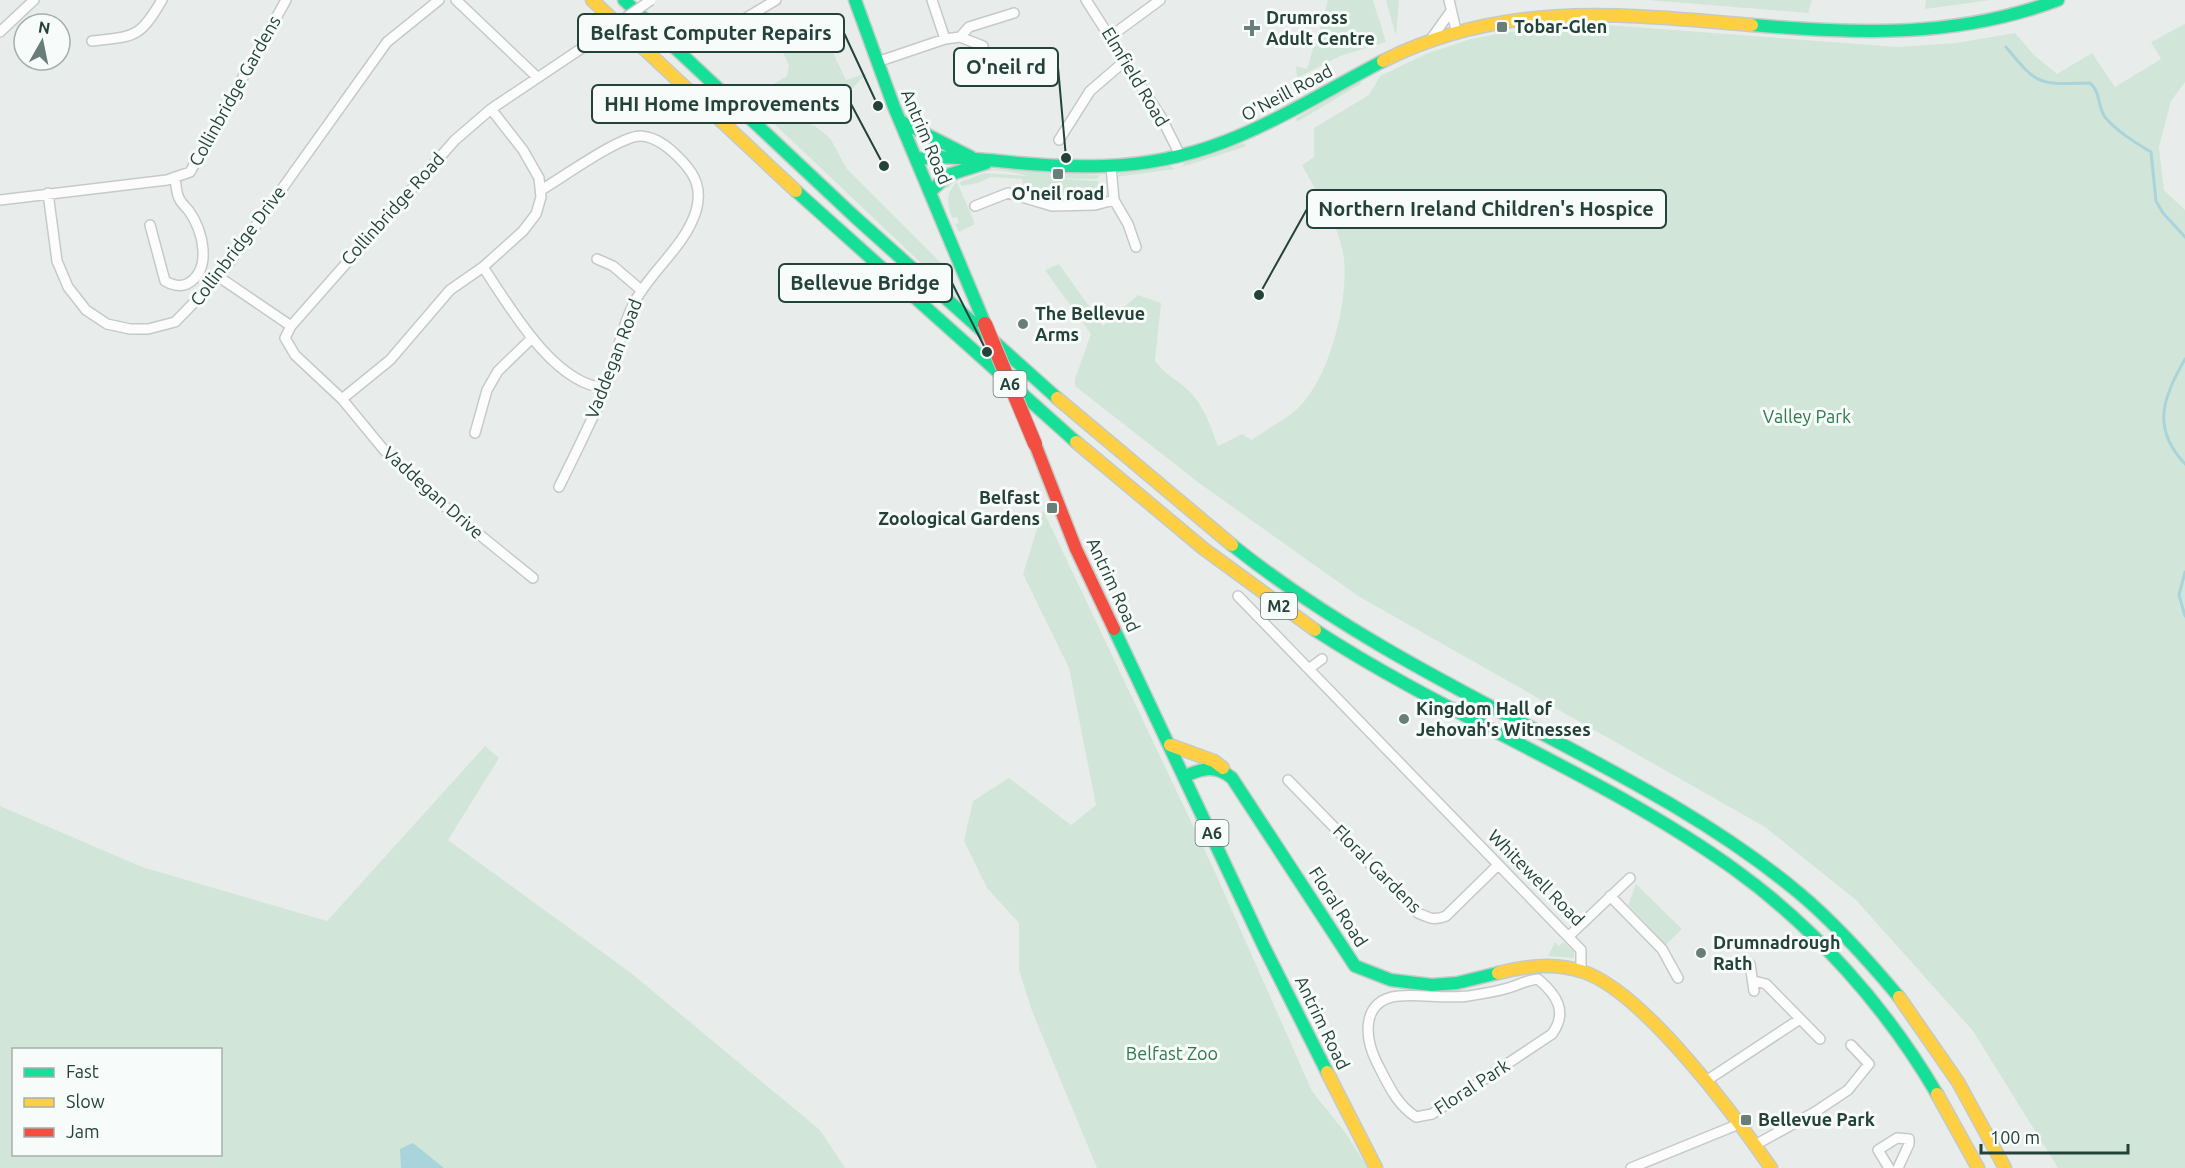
<svg xmlns="http://www.w3.org/2000/svg" width="2185" height="1168" viewBox="0 0 2185 1168" font-family="Ubuntu,sans-serif">
  <rect width="100%" height="100%" fill="#e8edeb"/>
  <!-- green -->
  <path fill="#d1e6d8" fill-rule="evenodd" d="M 1328,0 L 1373,0 L 1386,42 L 1340,56 L 1297,78 L 1296,66 L 1307,69 L 1314,45 L 1309,42 L 1319,32 Z
    M 1386,0 L 1399,0 L 1396,36 Z
    M 1648,0 L 1812,0 L 1808,13 Z
    M 1926,0 L 1991,0 L 1925,9 Z
    M 815,14 L 846,80 L 867,73 L 841,100 L 836,102 L 812,89 L 794,117 L 815,126 L 830,138 L 847,169 L 951,273 L 960,300 L 748,99 L 787,76 L 789,65 L 776,38 Z
    M 2185,24 L 2185,82 L 2171,101 L 2159,147 L 2164,190 L 2185,210 L 2185,1168 L 2058,1168 L 1973,1031 L 1856,900 L 1765,827 L 1358,596 L 1199,483 L 1075,386 L 1075,379 L 1091,334 L 1045,270 L 1059,264 L 1103,326 L 1138,295 L 1161,303 L 1155,361 C 1165,375 1178,380 1190,392 C 1205,407 1210,426 1218,446 L 1242,434 L 1251,440 C 1267,429 1287,419 1300,406 C 1330,375 1348,303 1344,260 C 1341,227 1317,194 1302,165 L 1314,157 L 1314,128 L 1369,95 L 1380,76 L 1428,53 L 1471,39 L 1508,32 L 1551,27 L 1608,25 L 1897,47 L 1956,43 L 2015,33 L 2034,55 L 2057,74 L 2092,53 L 2115,87 L 2161,59 L 2151,42 Z
    M 1358,82 L 1362,83 L 1297,122 L 1296,118 Z
    M 1243,143 L 1247,146 L 1182,167 L 1185,162 Z
    M 1170,166 L 1175,169 L 1116,177 L 1120,173 Z
    M 981,168 L 1100,175 L 1097,179 L 1046,178 L 1098,181 L 1103,193 L 1091,200 L 1091,192 L 1048,193 L 1048,200 L 1025,192 L 1022,179 L 991,177 L 978,183 L 961,186 L 960,182 L 984,173 L 1028,176 C 1001,168 968,166 947,189 L 944,182 Z
    M 957,182 L 975,224 L 959,232 L 955,224 L 959,223 L 957,217 L 952,218 C 947,202 945,195 957,182 Z
    M 1043,510 L 1215,872 L 1312,1091 L 1347,1135 L 1368,1168 L 1097,1168 L 1032,1011 L 1019,970 L 1019,923 L 987,888 L 964,841 L 973,801 L 1009,778 L 1071,825 L 1096,805 L 1069,668 L 1023,574 Z
    M 485,746 L 499,758 L 448,840 L 631,973 L 820,1130 L 845,1168 L 0,1168 L 0,806 L 142,867 L 327,921 ZM 14,1050 L 220,1050 L 220,1154 L 14,1154 Z
    M 1636,884 L 1682,929 L 1666,945 L 1628,905 Z
    M 1555,942 L 1559,946 L 1563,942 L 1574,952 L 1574,958 L 1548,956 Z"/>
  <!-- water -->
  <path fill="#a9d4db" d="M 413,1143 L 444,1168 L 401,1168 L 400,1149 Z"/>
  <g fill="none" stroke-linecap="round" stroke-linejoin="round">
    <!-- stream -->
    <path stroke="#a9d4db" stroke-width="3" d="M 2006,47 C 2039,87 2038,84 2090,83 C 2101,92 2097,106 2105,117 C 2116,131 2136,143 2151,152 L 2156,201 L 2163,213 L 2185,237
      M 2185,359 C 2163,398 2151,428 2185,464
      M 2185,572 L 2179,595 L 2185,616"/>
    <defs>
      <path id="street" d="M 456,0 L 537,77
        M 932,0 L 945,39
        M 1086,0 L 1161,117 L 1181,157
        M 1449,0 L 1456,30
        M 0,32 L 34,0
        M 1111,36 L 1160,0
        M 960,37 L 969,27 L 1014,13
        M 712,38 L 776,0
        M 1431,39 L 1451,11
        M 92,41 C 135,36 139,39 162,0
        M 877,62 L 945,39 L 960,37 L 983,46 L 984,61
        M 1059,140 L 1090,91 L 1126,60
        M 1111,167 L 1114,200 L 1128,224 L 1136,247
        M 541,190 C 562,178 621,135 641,136 C 658,137 672,150 683,162 C 696,176 702,190 696,211 C 685,247 649,272 633,305 C 620,331 616,361 606,387 C 592,421 575,454 559,487
        M 48,193 L 57,261 L 68,287 L 86,310 L 107,324 L 130,329 L 148,329 L 175,322 L 219,277 L 387,42 L 439,0
        M 0,200 L 167,180 L 190,172 L 286,0
        M 975,206 L 1008,193 L 1052,206 L 1095,205 L 1114,200
        M 150,225 L 165,281 C 171,285 180,287 187,284 C 213,270 203,230 189,211 C 186,207 182,204 180,200 C 176,194 176,184 175,177
        M 597,259 L 613,266 L 641,290
        M 483,267 C 510,307 553,384 605,388
        M 219,277 L 291,326
        M 342,399 L 390,360 L 450,290 L 483,267 L 523,231 L 536,214 L 541,197 L 539,178 L 523,150 L 491,109
        M 475,433 L 487,390 L 498,371 L 531,339
        M 533,578 L 438,501 L 384,450 L 342,399 L 295,355 L 285,338 L 291,326 L 455,140 L 491,109 L 585,46
        M 1238,596 L 1581,950 L 1581,971
        M 1310,668 L 1322,659
        M 1288,780 L 1418,913 C 1429,918 1434,921 1446,916 L 1498,865
        M 1610,896 L 1662,949 L 1678,978
        M 1569,936 L 1630,878
        M 1750,964 L 1754,991
        M 1538,979 C 1557,995 1568,1012 1552,1034 L 1432,1114 L 1416,1117 C 1396,1104 1388,1084 1377,1063 C 1364,1037 1361,999 1399,996 C 1422,994 1445,999 1468,996 C 1481,994 1495,992 1508,988 C 1519,985 1526,980 1538,979 Z
        M 1754,981 L 1766,984 L 1820,1039
        M 1706,1081 L 1800,1019
        M 1755,1145 L 1815,1112 L 1848,1090 L 1869,1064 L 1851,1045
        M 1631,1168 L 1739,1124
        M 1889,1168 L 1878,1150 L 1897,1138 L 1909,1139 L 1909,1144 L 1898,1168"/>
      <path id="fast" d="M 624,0 L 855,217 L 1057,398
        M 855,0 L 894,107 L 985,324
        M 1752,25 C 1860,34 1956,38 2058,0
        M 900,121 L 971,157
        M 917,159 C 944,155 971,159 999,161 C 1034,165 1069,167 1104,166 C 1217,163 1287,111 1383,61
        M 796,191 L 1076,442
        M 930,192 L 948,175 L 986,163
        M 1232,545 C 1327,621 1434,677 1541,733 C 1630,780 1721,828 1799,893 C 1836,924 1868,960 1899,997
        M 1114,629 L 1264,947 L 1327,1072
        M 1315,630 C 1450,718 1603,775 1734,869 C 1816,928 1886,1007 1937,1094
        M 1185,776 C 1203,768 1216,765 1232,778 L 1355,966 L 1391,980 L 1432,985 L 1457,983 L 1498,973"/>
      <path id="slow" d="M 592,0 L 796,191
        M 1383,61 C 1505,0 1621,14 1752,25
        M 1057,398 L 1232,545
        M 1076,442 L 1204,549 L 1315,630
        M 1170,745 L 1214,761 L 1223,768
        M 1498,973 C 1527,966 1555,962 1584,972 C 1644,993 1734,1114 1771,1168
        M 1899,997 L 1958,1082 L 2005,1168
        M 1327,1072 L 1376,1168
        M 1937,1094 L 1978,1168"/>
      <path id="jam" d="M 1035,444 L 1076,549 L 1114,629"/>
    </defs>
    <!-- street casing -->
    <use href="#street" stroke="#c5cac8" stroke-width="12"/>
    <!-- fast casing -->
    <use href="#fast" stroke="#c3cbc8" stroke-width="15"/>
    <!-- slow casing -->
    <use href="#slow" stroke="#c3cbc8" stroke-width="15"/>
    <!-- jam casing -->
    <use href="#jam" stroke="#c3cbc8" stroke-width="15"/>
    <!-- street -->
    <use href="#street" stroke="#fcfcfc" stroke-width="9"/>
    <!-- fast -->
    <use href="#fast" stroke="#16e098" stroke-width="12"/>
    <!-- slow -->
    <use href="#slow" stroke="#ffcf43" stroke-width="12"/>
    <!-- jam -->
    <use href="#jam" stroke="#f24e42" stroke-width="12"/>
    <defs>
      <path id="street-bridge" d="M 585,46 L 651,0"/>
      <path id="jam-bridge" d="M 985,324 L 1035,444"/>
    </defs>
    <!-- street-bridge casing -->
    <use href="#street-bridge" stroke="#c5cac8" stroke-width="12" stroke-linecap="butt"/>
    <!-- jam-bridge casing -->
    <use href="#jam-bridge" stroke="#c3ccc9" stroke-width="16" stroke-linecap="butt"/>
    <!-- street-bridge -->
    <use href="#street-bridge" stroke="#fcfcfc" stroke-width="9"/>
    <!-- jam-bridge -->
    <use href="#jam-bridge" stroke="#f24e42" stroke-width="14"/>
  </g>
  <!-- markers -->
  <g fill="#697e78" stroke="#f7fbf9" stroke-width="2">
    <rect x="1496" y="21" width="12" height="12" rx="3"/>
    <path d="M1249 19h6v6h6v6h-6v6h-6v-6h-6v-6h6z"/>
    <rect x="1052" y="168" width="12" height="12" rx="3"/>
    <circle cx="1023" cy="324" r="6"/>
    <rect x="1046" y="502" width="12" height="12" rx="3"/>
    <circle cx="1404" cy="719" r="6"/>
    <circle cx="1701" cy="953" r="6"/>
    <rect x="1740" y="1114" width="12" height="12" rx="3"/>
  </g>
  <g text-anchor="middle" stroke-width="6" stroke-linejoin="round" paint-order="stroke">
    <!-- shield labels -->
    <g fill="#f7fbf9" stroke="#637a73" stroke-width="1.5">
      <rect x="993.5" y="371" width="33" height="26" rx="4.5"/>
      <rect x="1261" y="593" width="36" height="26" rx="4.5"/>
      <rect x="1195.5" y="820" width="33" height="26" rx="4.5"/>
    </g>
    <g font-size="16" font-weight="bold" fill="#24423a">
      <text x="1010" y="390">A6</text>
      <text x="1279" y="612">M2</text>
      <text x="1212" y="839">A6</text>
    </g>
    <!-- poi labels -->
    <g font-size="18" font-weight="bold" fill="#24423a" stroke="#f7fbf9" text-anchor="start">
      <text x="1266" y="24">Drumross<tspan x="1266" dy="21">Adult Centre</tspan></text>
      <text x="1514" y="33">Tobar-Glen</text>
      <text x="1058" y="200" text-anchor="middle">O'neil road</text>
      <text x="1035" y="320">The Bellevue<tspan x="1035" dy="21">Arms</tspan></text>
      <text x="1040" y="504" text-anchor="end">Belfast<tspan x="1040" dy="21">Zoological Gardens</tspan></text>
      <text x="1416" y="715">Kingdom Hall of<tspan x="1416" dy="21">Jehovah's Witnesses</tspan></text>
      <text x="1713" y="949">Drumnadrough<tspan x="1713" dy="21">Rath</tspan></text>
      <text x="1758" y="1126">Bellevue Park</text>
    </g>
    <!-- street labels -->
    <g font-size="18" fill="#24423a" stroke="#f7fbf9">
      <text transform="translate(1135 77) rotate(59)" y="6">Elmfield Road</text>
      <text transform="translate(235 91) rotate(-61)" y="6">Collinbridge Gardens</text>
      <text transform="translate(1287 93) rotate(-28)" y="6">O'Neill Road</text>
      <text transform="translate(926 137) rotate(67)" y="6">Antrim Road</text>
      <text transform="translate(393 209) rotate(-48)" y="6">Collinbridge Road</text>
      <text transform="translate(238 246) rotate(-53)" y="6">Collinbridge Drive</text>
      <text transform="translate(614 359) rotate(-69)" y="6">Vaddegan Road</text>
      <text transform="translate(433 493) rotate(42)" y="6">Vaddegan Drive</text>
      <text transform="translate(1113 585) rotate(65)" y="6">Antrim Road</text>
      <text transform="translate(1377 869) rotate(45)" y="6">Floral Gardens</text>
      <text transform="translate(1536 878) rotate(45)" y="6">Whitewell Road</text>
      <text transform="translate(1338 907) rotate(57)" y="6">Floral Road</text>
      <text transform="translate(1322 1023) rotate(64)" y="6">Antrim Road</text>
      <text transform="translate(1472 1087) rotate(-33)" y="6">Floral Park</text>
    </g>
    <!-- park labels -->
    <g font-size="18" fill="#2d7a4b" stroke="#f7fbf9">
      <text x="1807" y="423">Valley Park</text>
      <text x="1172" y="1060">Belfast Zoo</text>
    </g>
  </g>
  <!-- callouts -->
  <path fill="none" stroke="#24423a" stroke-width="2" d="M878 106L844 33M1066 158L1058 67M884 166L851 104M1259 295L1307 209M987 352L952 283"/>
  <g fill="#24423a" stroke="#f7fbf9" stroke-width="2">
    <circle cx="878" cy="106" r="6"/>
    <circle cx="1066" cy="158" r="6"/>
    <circle cx="884" cy="166" r="6"/>
    <circle cx="1259" cy="295" r="6"/>
    <circle cx="987" cy="352" r="6"/>
  </g>
  <g fill="#f7fbf9" stroke="#24423a" stroke-width="2">
    <rect x="578" y="14" width="266" height="38" rx="6"/>
    <rect x="954" y="48" width="104" height="38" rx="6"/>
    <rect x="592" y="85" width="259" height="38" rx="6"/>
    <rect x="1307" y="190" width="359" height="38" rx="6"/>
    <rect x="779" y="264" width="173" height="38" rx="6"/>
  </g>
  <g font-size="20" text-anchor="middle" font-weight="bold" fill="#24423a">
    <text x="711" y="40">Belfast Computer Repairs</text>
    <text x="1006" y="74">O'neil rd</text>
    <text x="722" y="111">HHI Home Improvements</text>
    <text x="1486" y="216">Northern Ireland Children's Hospice</text>
    <text x="865" y="290">Bellevue Bridge</text>
  </g>
  <!-- legend -->
  <rect x="12" y="1048" width="210" height="108" fill="#f7fbf9" stroke="#a3b1ad" stroke-width="1.5"/>
  <rect x="24" y="1068" width="30" height="9" fill="#16e098" stroke="#a3b1ad" stroke-width="1.5"/>
  <text x="66" y="1078" font-size="18" fill="#24423a">Fast</text>
  <rect x="24" y="1098" width="30" height="9" fill="#ffcf43" stroke="#a3b1ad" stroke-width="1.5"/>
  <text x="66" y="1108" font-size="18" fill="#24423a">Slow</text>
  <rect x="24" y="1128" width="30" height="9" fill="#f24e42" stroke="#a3b1ad" stroke-width="1.5"/>
  <text x="66" y="1138" font-size="18" fill="#24423a">Jam</text>
  <!-- north arrow -->
  <g transform="translate(42 42) rotate(9)"><circle r="28" fill="#f7fbf9" stroke="#a3b1ad" stroke-width="1.5"/>
  <path d="M0-4.5L10 22L0 15L-10 22Z" fill="#697e78"/>
  <text y="-9" font-size="16" font-weight="bold" text-anchor="middle" fill="#24423a">N</text>
  </g>
  <!-- scale -->
  <path d="M1981 1144v9h147v-9" fill="none" stroke="#24423a" stroke-width="3"/>
  <text x="1990" y="1144" font-size="18" fill="#24423a" stroke="#f7fbf9" stroke-width="4.5" paint-order="stroke">100 m</text>
</svg>
